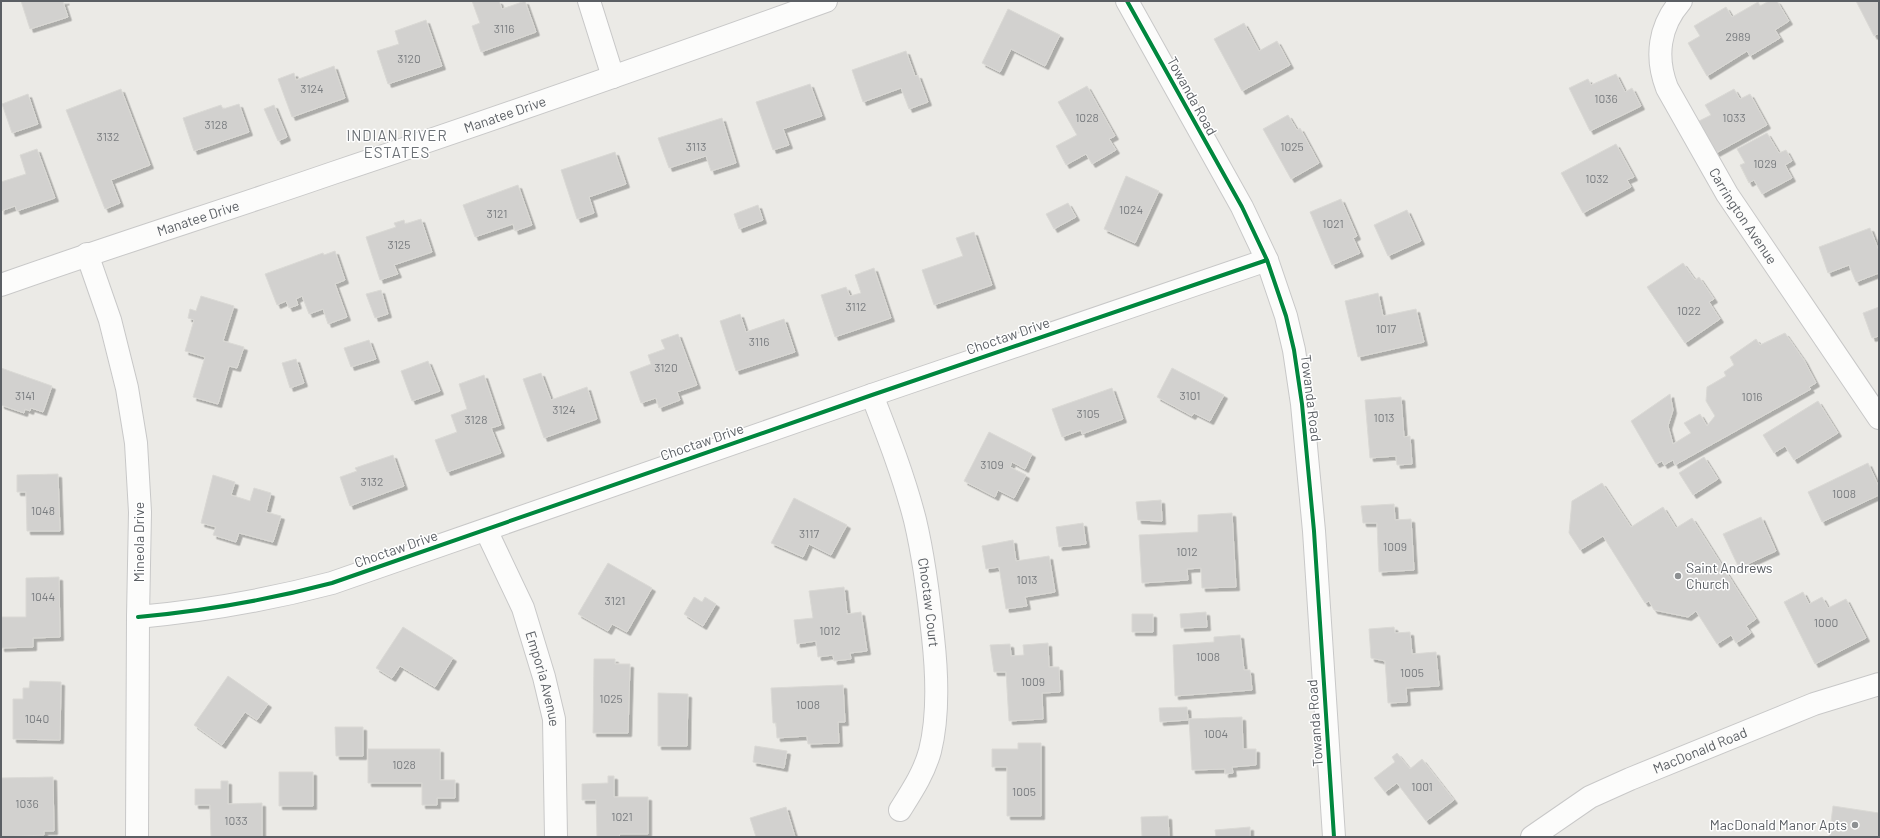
<svg xmlns="http://www.w3.org/2000/svg" width="1880" height="838" viewBox="0 0 1880 838" font-family="Barlow,sans-serif">
  <defs>
    <filter id="shadow"><feDropShadow dx="3.5" dy="3.5" stdDeviation="0" flood-color="#0004"/></filter>
  </defs>
  <rect width="100%" height="100%" fill="#ebeae6"/>
  <!-- building -->
  <path fill="#d2d1cf" stroke="#dad9d5" filter="url(#shadow)" d="M 21,1 L 66,1 L 63,2 L 68,17 L 30,29 Z
    M 472,1 L 499,1 L 502,9 L 525,1 L 536,32 L 481,52 L 472,26 L 480,23 Z
    M 1769,1 L 1777,1 L 1789,21 L 1775,30 L 1780,38 L 1750,56 L 1747,51 L 1707,76 L 1688,43 L 1700,36 L 1694,26 L 1726,7 L 1732,17 L 1758,2 L 1760,6 Z
    M 1856,1 L 1879,1 L 1879,33 L 1874,36 Z
    M 1008,9 L 1060,35 L 1045,66 L 1011,49 L 1000,72 L 982,63 Z
    M 426,20 L 442,66 L 388,84 L 377,51 L 399,44 L 395,31 Z
    M 1244,23 L 1259,51 L 1277,41 L 1290,65 L 1242,91 L 1214,39 Z
    M 906,51 L 915,76 L 918,75 L 928,102 L 909,109 L 901,88 L 863,102 L 852,70 Z
    M 334,66 L 345,98 L 292,117 L 278,79 L 294,73 L 296,80 Z
    M 1616,74 L 1625,92 L 1632,88 L 1641,106 L 1590,131 L 1569,88 L 1588,79 L 1591,85 Z
    M 810,84 L 822,116 L 783,129 L 789,145 L 773,150 L 756,102 Z
    M 1087,86 L 1115,136 L 1109,139 L 1116,150 L 1092,164 L 1086,154 L 1066,165 L 1056,146 L 1077,135 L 1058,102 Z
    M 121,89 L 150,165 L 111,180 L 120,203 L 105,209 L 66,110 Z
    M 1734,89 L 1740,99 L 1750,94 L 1767,125 L 1716,153 L 1699,121 L 1711,115 L 1705,105 Z
    M 28,94 L 38,124 L 12,133 L 2,104 Z
    M 239,104 L 249,132 L 194,151 L 183,118 L 221,105 L 223,109 Z
    M 274,105 L 287,137 L 278,141 L 264,109 Z
    M 1288,115 L 1297,130 L 1300,128 L 1319,163 L 1291,179 L 1263,129 Z
    M 722,118 L 736,163 L 711,171 L 706,156 L 669,168 L 658,138 Z
    M 1767,133 L 1779,153 L 1786,150 L 1792,161 L 1785,165 L 1792,178 L 1762,194 L 1754,180 L 1749,183 L 1740,165 L 1745,163 L 1737,149 Z
    M 1616,144 L 1634,177 L 1627,180 L 1631,187 L 1583,213 L 1561,173 Z
    M 37,149 L 55,198 L 17,211 L 15,206 L 1,211 L 1,182 L 26,174 L 20,155 Z
    M 615,152 L 626,184 L 589,197 L 594,213 L 577,219 L 561,170 Z
    M 1126,176 L 1159,191 L 1135,243 L 1104,229 Z
    M 518,185 L 532,225 L 515,231 L 513,224 L 475,237 L 463,205 Z
    M 1341,199 L 1357,236 L 1353,238 L 1360,253 L 1332,265 L 1310,212 Z
    M 1068,203 L 1076,217 L 1054,229 L 1046,214 Z
    M 758,205 L 763,220 L 739,229 L 734,214 Z
    M 1407,210 L 1421,241 L 1388,256 L 1374,225 Z
    M 421,219 L 432,252 L 394,265 L 398,274 L 380,280 L 366,237 L 396,227 L 394,223 L 404,220 L 405,224 Z
    M 1870,228 L 1879,251 L 1879,273 L 1856,282 L 1849,265 L 1828,273 L 1819,247 Z
    M 974,232 L 992,285 L 934,305 L 922,270 L 963,256 L 956,238 Z
    M 335,251 L 345,280 L 335,284 L 347,317 L 328,324 L 323,309 L 309,314 L 302,296 L 296,299 L 298,305 L 289,308 L 286,301 L 277,305 L 265,274 L 323,253 L 324,255 Z
    M 1683,263 L 1695,280 L 1699,277 L 1714,299 L 1709,302 L 1720,319 L 1685,343 L 1647,287 Z
    M 874,268 L 891,318 L 835,337 L 821,295 L 846,287 L 850,296 L 861,293 L 855,275 Z
    M 381,290 L 388,314 L 375,318 L 366,294 Z
    M 1378,293 L 1383,316 L 1416,309 L 1424,342 L 1358,357 L 1345,301 Z
    M 201,296 L 234,306 L 223,341 L 244,347 L 237,368 L 229,366 L 218,404 L 193,397 L 205,357 L 185,351 L 194,320 L 188,318 L 190,309 L 196,311 Z
    M 1879,307 L 1879,336 L 1872,338 L 1863,313 Z
    M 740,314 L 746,332 L 784,319 L 795,352 L 736,371 L 720,321 Z
    M 1785,333 L 1804,360 L 1816,383 L 1809,387 L 1811,389 L 1675,465 L 1673,460 L 1664,465 L 1662,461 L 1656,464 L 1631,421 L 1670,394 L 1673,410 L 1668,426 L 1673,444 L 1691,433 L 1684,423 L 1700,414 L 1707,426 L 1715,416 L 1706,401 L 1707,387 L 1726,376 L 1724,372 L 1734,365 L 1730,357 L 1756,339 L 1760,345 Z
    M 678,334 L 697,385 L 677,392 L 680,400 L 659,408 L 656,398 L 641,403 L 630,372 L 651,364 L 648,355 L 665,349 L 661,340 Z
    M 369,340 L 376,359 L 351,367 L 344,348 Z
    M 296,359 L 304,383 L 290,388 L 282,363 Z
    M 428,361 L 440,391 L 412,401 L 401,371 Z
    M 1,368 L 52,386 L 43,412 L 31,408 L 30,411 L 25,409 L 24,413 L 1,405 Z
    M 1172,368 L 1224,395 L 1210,421 L 1194,413 L 1192,416 L 1157,397 Z
    M 541,373 L 551,400 L 587,387 L 597,419 L 544,438 L 523,379 Z
    M 484,375 L 501,425 L 491,428 L 501,453 L 447,472 L 435,440 L 457,432 L 451,415 L 467,409 L 459,384 Z
    M 1112,388 L 1123,419 L 1082,434 L 1081,430 L 1062,437 L 1052,409 Z
    M 1401,397 L 1404,437 L 1410,436 L 1412,464 L 1397,465 L 1396,456 L 1370,458 L 1365,400 Z
    M 1818,401 L 1838,433 L 1794,460 L 1785,446 L 1774,453 L 1763,435 Z
    M 989,432 L 1032,454 L 1025,469 L 1012,462 L 1010,467 L 1026,475 L 1014,498 L 998,490 L 995,497 L 964,481 Z
    M 393,455 L 404,486 L 350,506 L 340,477 L 357,471 L 355,468 Z
    M 1704,457 L 1718,479 L 1693,495 L 1679,473 Z
    M 1868,463 L 1879,487 L 1879,495 L 1822,522 L 1808,492 Z
    M 58,474 L 60,531 L 27,531 L 26,492 L 17,492 L 17,475 Z
    M 213,475 L 235,482 L 231,495 L 250,501 L 254,488 L 271,493 L 266,512 L 281,516 L 273,542 L 239,533 L 236,542 L 213,535 L 216,527 L 201,523 Z
    M 1602,483 L 1631,527 L 1663,507 L 1676,528 L 1692,518 L 1756,619 L 1746,626 L 1751,633 L 1736,643 L 1731,635 L 1717,644 L 1696,611 L 1688,617 L 1654,610 L 1649,601 L 1645,603 L 1603,536 L 1580,550 L 1569,533 L 1572,501 Z
    M 794,498 L 847,525 L 831,555 L 809,544 L 803,557 L 771,543 Z
    M 1161,500 L 1162,521 L 1138,520 L 1136,502 Z
    M 1394,504 L 1395,520 L 1411,519 L 1414,570 L 1379,572 L 1377,523 L 1363,523 L 1361,506 Z
    M 1232,513 L 1236,587 L 1202,588 L 1201,568 L 1187,569 L 1188,580 L 1142,583 L 1139,535 L 1198,532 L 1198,515 Z
    M 1761,517 L 1776,551 L 1739,568 L 1723,534 Z
    M 1083,523 L 1086,544 L 1059,547 L 1056,527 Z
    M 1013,540 L 1016,561 L 1049,556 L 1055,592 L 1025,597 L 1027,606 L 1006,609 L 999,567 L 986,569 L 982,546 Z
    M 608,563 L 652,588 L 627,632 L 612,624 L 608,631 L 578,614 Z
    M 59,577 L 60,637 L 33,638 L 33,647 L 1,648 L 1,617 L 26,617 L 26,578 Z
    M 844,587 L 847,614 L 861,612 L 867,651 L 850,653 L 851,659 L 834,661 L 833,655 L 818,657 L 816,641 L 797,644 L 794,620 L 813,618 L 809,591 Z
    M 1803,592 L 1809,604 L 1822,597 L 1828,608 L 1846,599 L 1866,638 L 1815,664 L 1784,602 Z
    M 694,597 L 702,602 L 705,597 L 716,604 L 703,626 L 684,614 Z
    M 1206,612 L 1207,627 L 1181,628 L 1180,614 Z
    M 1132,614 L 1153,614 L 1153,632 L 1132,632 Z
    M 403,627 L 453,658 L 435,687 L 400,666 L 392,678 L 376,668 Z
    M 1394,627 L 1395,633 L 1410,632 L 1412,654 L 1436,652 L 1439,686 L 1406,688 L 1407,702 L 1388,703 L 1385,661 L 1371,658 L 1369,629 Z
    M 1240,635 L 1244,670 L 1250,670 L 1252,690 L 1175,696 L 1173,645 L 1214,642 L 1214,637 Z
    M 1048,643 L 1049,667 L 1059,667 L 1060,692 L 1042,693 L 1043,719 L 1009,721 L 1006,672 L 994,672 L 990,645 L 1010,644 L 1011,656 L 1024,655 L 1023,645 Z
    M 594,659 L 615,659 L 615,664 L 630,664 L 628,733 L 593,733 Z
    M 228,676 L 268,704 L 257,720 L 245,712 L 222,745 L 194,725 Z
    M 30,681 L 61,682 L 60,740 L 13,739 L 13,699 L 23,699 L 23,688 L 29,688 Z
    M 843,685 L 845,722 L 838,722 L 839,743 L 808,744 L 807,736 L 777,738 L 776,723 L 773,723 L 771,688 Z
    M 658,693 L 688,694 L 687,746 L 658,746 Z
    M 1187,707 L 1188,720 L 1160,722 L 1159,708 Z
    M 1242,717 L 1243,749 L 1256,749 L 1256,765 L 1232,767 L 1233,773 L 1225,774 L 1225,769 L 1192,770 L 1189,719 Z
    M 335,727 L 363,727 L 363,756 L 336,756 Z
    M 1018,743 L 1041,743 L 1041,816 L 1007,816 L 1007,767 L 992,767 L 992,749 L 1018,749 Z
    M 755,746 L 787,751 L 784,768 L 753,762 Z
    M 368,749 L 440,749 L 440,780 L 455,780 L 455,798 L 437,798 L 437,805 L 422,805 L 422,783 L 368,783 Z
    M 1397,753 L 1410,769 L 1422,759 L 1454,800 L 1426,821 L 1397,783 L 1385,792 L 1374,778 L 1395,762 L 1392,757 Z
    M 279,772 L 313,772 L 313,806 L 279,806 Z
    M 608,776 L 614,776 L 614,797 L 648,797 L 648,834 L 620,834 L 619,837 L 597,837 L 596,800 L 582,800 L 582,784 L 608,783 Z
    M 53,777 L 54,831 L 44,831 L 44,835 L 1,837 L 1,778 Z
    M 221,781 L 228,781 L 228,804 L 262,803 L 262,837 L 211,837 L 210,805 L 195,805 L 195,789 L 221,789 Z
    M 1833,806 L 1879,813 L 1879,837 L 1829,837 Z
    M 786,807 L 795,837 L 756,837 L 750,818 Z
    M 1168,816 L 1169,837 L 1142,837 L 1141,817 Z
    M 1250,827 L 1250,837 L 1216,837 L 1215,830 Z"/>
  <g fill="none" stroke-linecap="round" stroke-linejoin="round">
    <defs>
      <g id="minor">
        <path d="M 589,1 L 613,77"/>
        <path d="M 1127,1 L 1242,207 L 1267,260 L 1286,316 L 1294,350 L 1302,404 L 1314,531 L 1334,837"/>
        <path id="s1" d="M 1681,1 C 1659,26 1655,57 1667,88 L 1727,194 L 1879,418"/>
        <path d="M 87,254 L 110,320 L 127,388 L 136,443 L 140,512 L 138,617 L 137,837"/>
        <path id="s2" d="M 1,285 C 111,246 223,211 333,173 C 498,118 662,60 826,1"/>
        <path id="s3" d="M 872,395 C 888,436 904,477 915,520 C 924,558 929,598 933,637 C 937,673 939,715 930,751 C 924,773 912,791 900,810"/>
        <path id="s4" d="M 486,530 L 523,608 L 544,677 L 554,719 L 556,837"/>
        <path d="M 138,617 C 204,611 268,600 332,583 L 872,395 L 1267,260"/>
      </g>
      <g id="tertiary">
        <path id="s5" d="M 1532,837 L 1590,797 L 1630,779 L 1814,704 L 1879,684"/>
      </g>
    </defs>
    <!-- minor casing -->
    <use href="#minor" stroke="#c8c8c8" stroke-width="24"/>
    <!-- tertiary casing -->
    <use href="#tertiary" stroke="#c8c8c8" stroke-width="24"/>
    <!-- minor -->
    <use href="#minor" stroke="#fcfcfb" stroke-width="22"/>
    <!-- tertiary -->
    <use href="#tertiary" stroke="#fcfcfb" stroke-width="22"/>
    <defs>
      <path id="cycleway" d="M 1127,1 L 1242,207 L 1267,260 L 1286,316 L 1294,350 L 1302,404 L 1314,531 L 1334,837
        M 138,617 C 204,611 268,600 332,583 L 872,395 L 1267,260"/>
    </defs>
    <!-- cycleway casing -->
    <use href="#cycleway" stroke="#fff" stroke-width="6"/>
    <!-- cycleway -->
    <use href="#cycleway" stroke="#00873e" stroke-width="4"/>
  </g>
  <!-- markers -->
  <g fill="#8d9092" stroke="#fff" stroke-width="1.5">
    <circle cx="1678" cy="576" r="4"/>
    <circle cx="1855" cy="825" r="4"/>
  </g>
  <g text-anchor="middle" stroke-width="3" stroke-linejoin="round" paint-order="stroke">
    <!-- number labels -->
    <g font-size="12" fill="#7a7d80">
      <text x="504" y="33">3116</text>
      <text x="1738" y="41">2989</text>
      <text x="409" y="63">3120</text>
      <text x="312" y="93">3124</text>
      <text x="1606" y="103">1036</text>
      <text x="1087" y="122">1028</text>
      <text x="1734" y="122">1033</text>
      <text x="216" y="129">3128</text>
      <text x="108" y="141">3132</text>
      <text x="696" y="151">3113</text>
      <text x="1292" y="151">1025</text>
      <text x="1765" y="168">1029</text>
      <text x="1597" y="183">1032</text>
      <text x="1131" y="214">1024</text>
      <text x="497" y="218">3121</text>
      <text x="1333" y="228">1021</text>
      <text x="399" y="249">3125</text>
      <text x="856" y="311">3112</text>
      <text x="1689" y="315">1022</text>
      <text x="1386" y="333">1017</text>
      <text x="759" y="346">3116</text>
      <text x="666" y="372">3120</text>
      <text x="25" y="400">3141</text>
      <text x="1190" y="400">3101</text>
      <text x="1752" y="401">1016</text>
      <text x="564" y="414">3124</text>
      <text x="1088" y="418">3105</text>
      <text x="1384" y="422">1013</text>
      <text x="476" y="424">3128</text>
      <text x="992" y="469">3109</text>
      <text x="372" y="486">3132</text>
      <text x="1844" y="498">1008</text>
      <text x="43" y="515">1048</text>
      <text x="809" y="538">3117</text>
      <text x="1395" y="551">1009</text>
      <text x="1187" y="556">1012</text>
      <text x="1027" y="584">1013</text>
      <text x="43" y="601">1044</text>
      <text x="615" y="605">3121</text>
      <text x="1826" y="627">1000</text>
      <text x="830" y="635">1012</text>
      <text x="1208" y="661">1008</text>
      <text x="1412" y="677">1005</text>
      <text x="1033" y="686">1009</text>
      <text x="611" y="703">1025</text>
      <text x="808" y="709">1008</text>
      <text x="37" y="723">1040</text>
      <text x="1216" y="738">1004</text>
      <text x="404" y="769">1028</text>
      <text x="1422" y="791">1001</text>
      <text x="1024" y="796">1005</text>
      <text x="27" y="808">1036</text>
      <text x="622" y="821">1021</text>
      <text x="236" y="825">1033</text>
    </g>
    <!-- street labels -->
    <g font-size="14" fill="#5b5f64" stroke="#fff">
      <text transform="translate(1192 96) rotate(61)" y="5">Towanda Road</text>
      <text dy="5" stroke="none"><textPath href="#s2" startOffset="532">Manatee Drive</textPath></text>
      <text dy="5" stroke="none"><textPath href="#s1" startOffset="242">Carrington Avenue</textPath></text>
      <text dy="5" stroke="none"><textPath href="#s2" startOffset="208">Manatee Drive</textPath></text>
      <text transform="translate(1008 336) rotate(-19)" y="5">Choctaw Drive</text>
      <text transform="translate(1311 398) rotate(83)" y="5">Towanda Road</text>
      <text transform="translate(702 442) rotate(-19)" y="5">Choctaw Drive</text>
      <text transform="translate(139 542) rotate(-90)" y="5">Mineola Drive</text>
      <text transform="translate(396 549) rotate(-19)" y="5">Choctaw Drive</text>
      <text dy="5" stroke="none"><textPath href="#s3" startOffset="216">Choctaw Court</textPath></text>
      <text dy="5" stroke="none"><textPath href="#s4" startOffset="160">Emporia Avenue</textPath></text>
      <text transform="translate(1315 723) rotate(-94)" y="5">Towanda Road</text>
      <text dy="5" stroke="none"><textPath href="#s5" startOffset="190">MacDonald Road</textPath></text>
    </g>
    <!-- poi labels -->
    <g font-size="14" fill="#5b5f64" stroke="#fff" text-anchor="start">
      <text x="1686" y="573">Saint Andrews<tspan x="1686" dy="16">Church</tspan></text>
      <text x="1847" y="830" text-anchor="end">MacDonald Manor Apts</text>
    </g>
    <!-- neighbourhood labels -->
    <g font-size="15" letter-spacing="1" fill="#6c7176" stroke="#fff">
      <text x="397" y="141">INDIAN RIVER<tspan x="397" dy="17">ESTATES</tspan></text>
    </g>
  </g>
  <!-- border -->
  <rect width="1880" height="838" fill="none" stroke="#5b5f64" stroke-width="4"/>
</svg>
